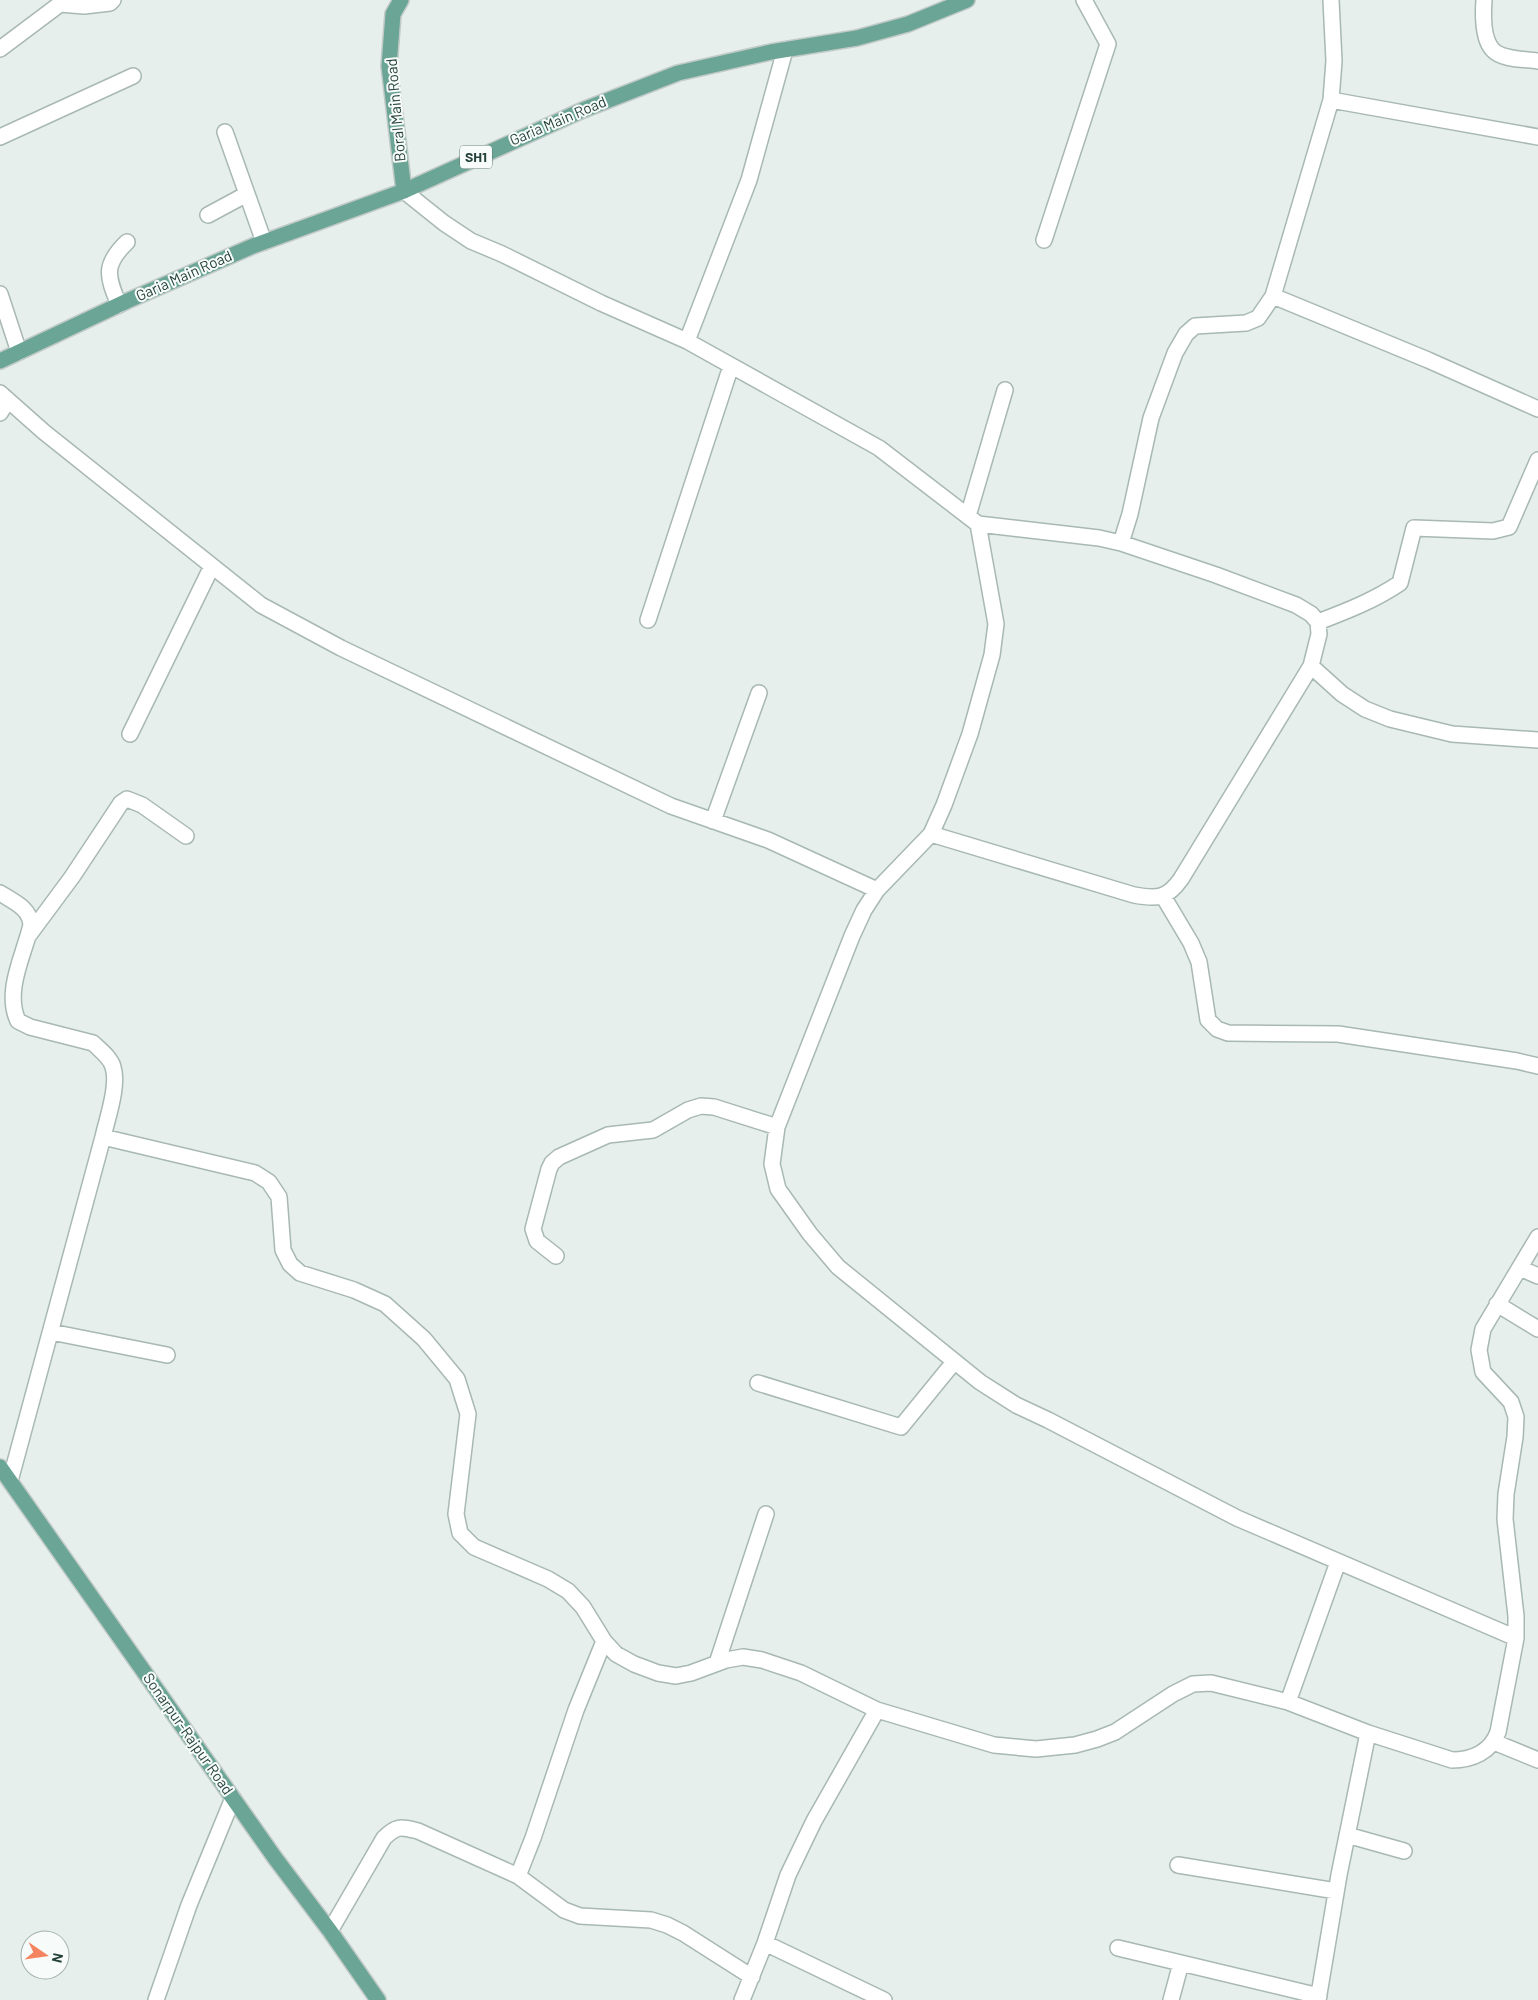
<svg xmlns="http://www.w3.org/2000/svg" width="1538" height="2000" viewBox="0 0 1538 2000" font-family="Barlow,sans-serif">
  <rect width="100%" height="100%" fill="#e6efeb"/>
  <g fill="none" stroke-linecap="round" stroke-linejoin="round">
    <defs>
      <path id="minor" d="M 1484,0 C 1483,14 1482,39 1493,50 C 1502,60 1526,59 1538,61
        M 0,49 L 60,4 L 84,6 L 110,3 L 113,0
        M 1331,100 L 1538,137
        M 225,132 L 264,242
        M 0,137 L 133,76
        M 208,215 L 247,194
        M 1044,240 L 1108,44 L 1084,0
        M 0,294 L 19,352
        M 1273,296 L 1428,360 L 1538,409
        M 119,305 C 107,276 103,265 127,242
        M 687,341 L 749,180 L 785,50
        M 0,393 L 44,432 L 261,605 L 341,648 L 671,806 L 768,840 L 877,890 L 931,834 L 944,805 L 970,734 L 992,655 L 996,624 L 978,524 L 879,448 L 687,341 L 601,303 L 502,254 L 471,241 L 444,223 L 404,191
        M 0,413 L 8,400
        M 968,516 L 1005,390
        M 1121,543 L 1130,514 L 1151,418 L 1175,353 L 1186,334 L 1195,326 L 1246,323 L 1258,318 L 1273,296 L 1331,100 L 1334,61 L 1331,0
        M 648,620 L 731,366
        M 1318,622 C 1347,611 1375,600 1400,583 L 1414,528 L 1493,531 L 1509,527 L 1538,460
        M 1311,666 L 1342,694 L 1365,709 L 1390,719 L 1452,734 L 1538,740
        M 130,734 L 212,566
        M 713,821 L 759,693
        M 931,834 L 1134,895 C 1157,899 1167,899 1181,879 L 1311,666 L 1319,634 L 1318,622 L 1311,614 L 1296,605 L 1216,575 L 1121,543 L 1099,538 L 978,524
        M 877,890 L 864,910 L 852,936 L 777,1127 L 772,1164 L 778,1189 L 810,1234 L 838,1267 L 980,1382 L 1016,1405 L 1048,1420 L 1237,1518 L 1516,1638
        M 0,893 C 14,902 30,908 31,925 C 24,955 4,991 18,1021 L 30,1027 L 93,1043 C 99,1049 111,1058 113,1067 C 119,1085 107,1119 103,1137 L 10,1481
        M 1163,896 L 1191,943 L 1199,962 L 1208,1020 L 1217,1029 L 1228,1033 L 1338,1034 L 1517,1061 L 1538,1066
        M 29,935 L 72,877 L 121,803 L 127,799 L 142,805 L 186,836
        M 103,1137 L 255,1173 L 269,1182 L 279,1197 L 283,1250 L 290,1264 L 300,1273 L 354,1290 L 385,1304 L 424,1339 L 457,1379 L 468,1414 L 456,1514 L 460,1533 L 474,1547 L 548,1579 L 568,1591 L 583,1607 L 604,1641 L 616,1654 L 634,1664 L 658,1673 L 676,1676 L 691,1673 L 726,1660 L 743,1657 L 762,1660 L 801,1673 L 877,1710 L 994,1745 L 1036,1749 L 1075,1745 L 1097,1739 L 1115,1732 L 1173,1694 L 1193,1684 L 1211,1683 L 1288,1702 L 1368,1733
        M 556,1256 L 537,1241 L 533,1229 L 549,1169 L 552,1163 L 559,1157 L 608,1135 L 653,1130 L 688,1110 L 701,1106 L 714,1107 L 777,1127
        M 1520,1268 L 1538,1276
        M 1497,1304 L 1538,1329
        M 51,1332 L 167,1355
        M 758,1383 L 901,1427 L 954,1362
        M 717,1663 L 766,1514
        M 1288,1702 L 1338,1562
        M 1494,1742 L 1538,1760
        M 1347,1835 L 1404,1851
        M 1178,1865 L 1336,1891
        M 518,1876 L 533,1838 L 576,1710 L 604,1641
        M 330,1931 L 384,1838 C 397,1825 401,1827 418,1831 L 518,1876 L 564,1910 L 580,1916 L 651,1920 L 667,1925 L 683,1933 L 752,1977
        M 765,1943 L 884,2000
        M 1118,1948 L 1319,1996
        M 156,2000 L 189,1905 L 233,1798
        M 742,2000 L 765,1943 L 788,1875 L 814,1821 L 877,1710
        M 1171,2000 L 1181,1963
        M 1318,2000 L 1339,1875 L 1368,1733 L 1452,1760 C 1472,1760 1491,1752 1498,1732 L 1516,1638 L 1516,1616 L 1505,1519 L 1506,1494 L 1515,1437 L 1516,1417 L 1511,1402 L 1483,1372 L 1479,1350 L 1483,1329 L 1538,1237"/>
      <path id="major" d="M 401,0 L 393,14 L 389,66 L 404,191
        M 0,361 L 127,301 L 253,246 L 404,191 L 583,110 L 678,73 L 771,52 L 857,38 L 908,24 L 967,0
        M 0,1467 L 275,1858 L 330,1931 L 378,2000"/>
    </defs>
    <!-- minor casing -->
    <use href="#minor" stroke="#a8b8b2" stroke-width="18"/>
    <!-- major casing -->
    <use href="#major" stroke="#c2cac8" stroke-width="18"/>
    <!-- minor -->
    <use href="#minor" stroke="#fff" stroke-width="15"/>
    <!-- major -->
    <use href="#major" stroke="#6aa596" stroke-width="15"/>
  </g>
  <g text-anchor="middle" stroke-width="4" stroke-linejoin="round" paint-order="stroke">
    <!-- shield labels -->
    <rect fill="#f7fbf9" stroke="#637a73" stroke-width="1" x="460" y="145.5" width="32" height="23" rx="4"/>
    <g font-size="14" font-weight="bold" fill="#24423a">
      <text x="476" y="162">SH1</text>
    </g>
    <!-- street labels -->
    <g font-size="15" fill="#24423a" stroke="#f7fbf9">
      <text transform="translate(396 110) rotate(-95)" y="5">Boral Main Road</text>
      <text transform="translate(558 121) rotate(-23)" y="5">Garia Main Road</text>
      <text transform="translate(184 276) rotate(-24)" y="5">Garia Main Road</text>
      <text transform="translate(188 1734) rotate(55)" y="5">Sonarpur-Rajpur Road</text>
    </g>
  </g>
  <!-- north arrow -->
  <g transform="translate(45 1955) rotate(103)"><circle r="24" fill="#f7fbf9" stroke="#a3b1ad"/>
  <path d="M0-4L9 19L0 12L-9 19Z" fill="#f4845f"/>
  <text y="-8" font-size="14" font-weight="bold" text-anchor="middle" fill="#24423a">N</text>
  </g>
</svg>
